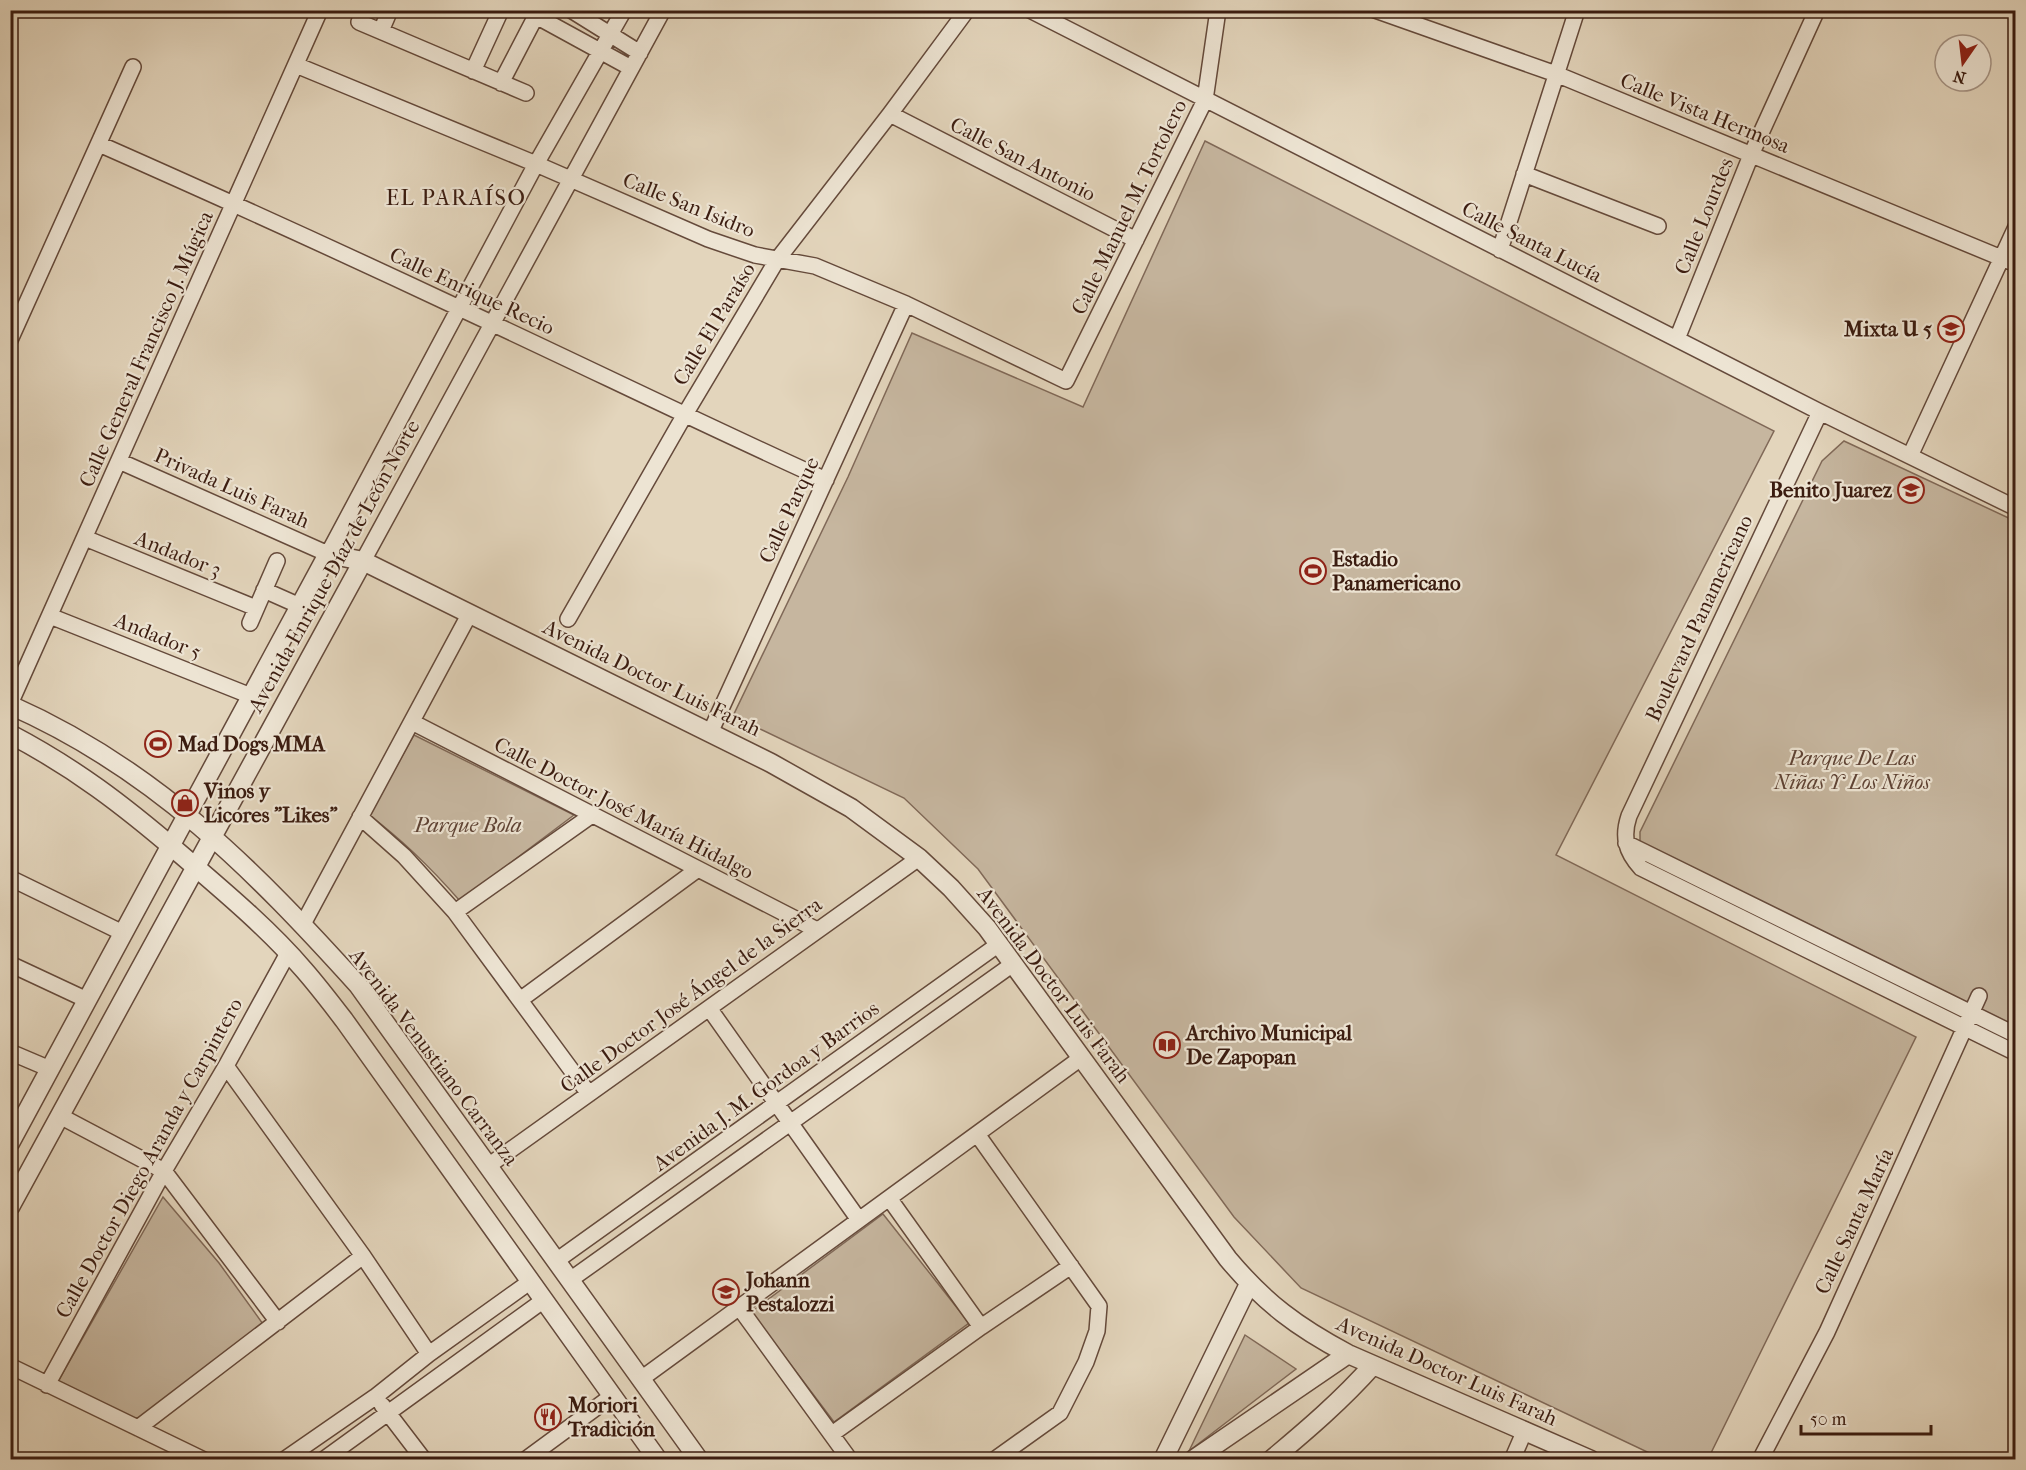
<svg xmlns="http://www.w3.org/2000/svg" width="2026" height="1470" viewBox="0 0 2026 1470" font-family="'IM FELL French Canon',serif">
  <rect width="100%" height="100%" fill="#e3d5bc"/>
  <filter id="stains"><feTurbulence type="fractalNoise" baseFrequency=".00333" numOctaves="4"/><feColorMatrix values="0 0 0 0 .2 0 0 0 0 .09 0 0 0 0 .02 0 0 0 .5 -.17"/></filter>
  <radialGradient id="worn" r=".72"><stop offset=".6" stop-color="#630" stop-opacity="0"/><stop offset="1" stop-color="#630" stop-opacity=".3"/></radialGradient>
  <!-- green -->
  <path fill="#c6b69f" stroke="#806958" stroke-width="1.5" d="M 1205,141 L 1774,431 L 1556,855 L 1916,1037 L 1708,1459 L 1662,1459 L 1301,1288 L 1234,1217 L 978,869 L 904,798 L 733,716 L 848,477 L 912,333 L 1083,407 Z
    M 1844,441 L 2015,521 L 2015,1031 L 1640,847 L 1640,832 L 1822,461 Z
    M 414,735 L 574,815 L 460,901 C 432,869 403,840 369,815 Z
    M 163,1197 L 219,1263 L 263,1324 L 135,1423 L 56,1385 Z
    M 883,1214 L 969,1323 L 834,1422 L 751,1312 Z
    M 1245,1335 L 1296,1369 L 1189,1451 Z"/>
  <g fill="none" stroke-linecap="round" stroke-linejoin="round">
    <defs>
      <path id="minor" d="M 571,10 L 640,53
        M 1030,10 L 1820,412 L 2016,508
        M 1375,10 L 1556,74 L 2016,264
        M 536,16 L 631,68
        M 359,22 L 526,93
        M 381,31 L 390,10
        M 296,65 L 536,164 L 708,239 L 755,255 L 815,266 L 906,304 L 1066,381 L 1205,100 L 1218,10
        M 473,71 L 501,10
        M 501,83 L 539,10
        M 890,114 L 1136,240
        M 99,144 C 219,197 338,251 457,307 C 580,364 702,424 826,480
        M 1524,174 L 1658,226
        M 1500,250 L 1577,10
        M 1677,339 L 1751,155 L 1817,10
        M 10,340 L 133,67
        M 1820,412 L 1629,816 C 1622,837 1626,852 1641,868 L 2016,1053
        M 1910,456 L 2016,227
        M 119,461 L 328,554 L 536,164 L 624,10
        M 85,538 L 256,608
        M 363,561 L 663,10
        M 264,590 L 300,606
        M 50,616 L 251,696
        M 568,619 L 684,416 L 777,260 L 890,114 L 967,10
        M 250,623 L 277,561
        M 10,704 L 320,10
        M 412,722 L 817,930
        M 710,733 L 906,304
        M 360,817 L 404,856 L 455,912 L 589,1094
        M 1626,843 L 2016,1035
        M 10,878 L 123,933
        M 455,912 L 592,815
        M 303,924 L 470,613
        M 10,964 L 87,1000
        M 520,1000 L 698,869
        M 709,1008 L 859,1220
        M 10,1052 L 50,1069
        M 226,1066 L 363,1256 L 429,1354
        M 60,1116 L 164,1171 L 278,1322
        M 977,1134 L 1099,1306 L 1097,1331 L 1086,1362 L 1060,1413 L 994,1460
        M 488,1166 L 919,858
        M 889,1198 L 981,1327
        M 556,1261 L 999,944
        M 570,1280 L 1013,964
        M 739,1307 L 850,1460
        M 10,1366 L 204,1460
        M 641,1379 L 1081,1058
        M 47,1385 L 164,1171 L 226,1066 L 288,953
        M 382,1405 L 424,1460
        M 138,1428 L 363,1256
        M 832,1434 L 981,1327 L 1071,1266
        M 284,1460 L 375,1397 L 429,1354 L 531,1281
        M 323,1460 L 544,1300
        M 525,1460 L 612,1396
        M 1512,1460 L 1525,1430
        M 1760,1460 L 1827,1332 L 1979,996"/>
      <path id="tertiary" d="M 10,705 C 155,769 254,870 358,985 L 699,1460
        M 10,734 C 75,768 123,805 178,852 C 221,889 267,927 304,970 C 318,986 331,1003 344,1020 L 658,1460
        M 10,1143 L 328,554 L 363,561 L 771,763 L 851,808 L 919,858 L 951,888 L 987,928 L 1228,1259 C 1265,1303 1297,1327 1348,1354 L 1591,1460
        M 10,1207 L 363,561
        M 1163,1460 L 1249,1284
        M 1193,1460 L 1348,1354
        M 1271,1460 C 1307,1430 1342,1400 1373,1365"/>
    </defs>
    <!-- minor casing -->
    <use href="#minor" stroke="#654a3b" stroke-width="18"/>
    <!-- tertiary casing -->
    <use href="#tertiary" stroke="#654a3b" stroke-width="21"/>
    <!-- minor -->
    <use href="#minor" stroke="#ede4d3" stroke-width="15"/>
    <!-- tertiary -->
    <use href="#tertiary" stroke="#ede4d3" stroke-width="18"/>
  </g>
  <!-- icons -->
  <defs>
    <symbol id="school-ring" viewBox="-11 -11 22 22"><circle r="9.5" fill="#ede4d3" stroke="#8f2418" stroke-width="1.5"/><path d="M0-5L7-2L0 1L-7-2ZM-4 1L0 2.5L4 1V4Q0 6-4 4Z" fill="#8f2418"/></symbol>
    <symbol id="stadium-ring" viewBox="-11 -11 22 22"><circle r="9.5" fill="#ede4d3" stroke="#8f2418" stroke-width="1.5"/><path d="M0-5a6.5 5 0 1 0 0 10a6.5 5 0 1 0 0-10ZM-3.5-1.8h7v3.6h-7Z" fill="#8f2418"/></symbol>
    <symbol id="shop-ring" viewBox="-11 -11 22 22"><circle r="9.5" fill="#ede4d3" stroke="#8f2418" stroke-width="1.5"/><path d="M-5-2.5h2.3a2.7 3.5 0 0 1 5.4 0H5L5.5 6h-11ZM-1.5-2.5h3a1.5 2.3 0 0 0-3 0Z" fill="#8f2418"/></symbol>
    <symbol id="library-ring" viewBox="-11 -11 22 22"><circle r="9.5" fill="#ede4d3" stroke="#8f2418" stroke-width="1.5"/><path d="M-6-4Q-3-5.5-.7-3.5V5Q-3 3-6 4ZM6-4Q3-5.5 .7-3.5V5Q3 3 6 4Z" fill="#8f2418"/></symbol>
    <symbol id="restaurant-ring" viewBox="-11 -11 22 22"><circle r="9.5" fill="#ede4d3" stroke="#8f2418" stroke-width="1.5"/><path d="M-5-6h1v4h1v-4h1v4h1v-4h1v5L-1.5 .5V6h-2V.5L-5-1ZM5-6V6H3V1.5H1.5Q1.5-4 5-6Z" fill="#8f2418"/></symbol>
  </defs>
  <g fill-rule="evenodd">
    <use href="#school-ring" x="1936" y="314" width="30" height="30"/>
    <use href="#school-ring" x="1896" y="475" width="30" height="30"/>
    <use href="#stadium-ring" x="1298" y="556" width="30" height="30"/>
    <use href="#stadium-ring" x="143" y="729" width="30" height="30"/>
    <use href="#shop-ring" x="170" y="788" width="30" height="30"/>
    <use href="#library-ring" x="1152" y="1030" width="30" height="30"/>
    <use href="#school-ring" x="711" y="1277" width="30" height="30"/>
    <use href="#restaurant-ring" x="533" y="1402" width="30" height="30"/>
  </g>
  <g text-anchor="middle" stroke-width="4.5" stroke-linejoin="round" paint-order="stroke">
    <!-- street labels -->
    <g font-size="21" fill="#3b1c10" stroke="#ede4d3">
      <text transform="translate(1705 113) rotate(22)" y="7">Calle Vista Hermosa</text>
      <text transform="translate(1023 159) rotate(27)" y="7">Calle San Antonio</text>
      <text transform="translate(689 205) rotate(22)" y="7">Calle San Isidro</text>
      <text transform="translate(1129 207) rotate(-64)" y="7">Calle Manuel M. Tortolero</text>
      <text transform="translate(1704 216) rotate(-68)" y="7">Calle Lourdes</text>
      <text transform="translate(1532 242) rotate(27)" y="7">Calle Santa Lucía</text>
      <text transform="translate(472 291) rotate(25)" y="7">Calle Enrique Recio</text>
      <text transform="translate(714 324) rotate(-59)" y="7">Calle El Paraíso</text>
      <text transform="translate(146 349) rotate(-66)" y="7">Calle General Francisco J. Múgica</text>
      <text transform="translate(232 488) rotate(24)" y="7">Privada Luis Farah</text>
      <text transform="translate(789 510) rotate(-65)" y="7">Calle Parque</text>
      <text transform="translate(178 554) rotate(22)" y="7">Andador 3</text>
      <text transform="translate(334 566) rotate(-61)" y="7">Avenida Enrique Díaz de León Norte</text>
      <text transform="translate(1699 618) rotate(-65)" y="7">Boulevard Panamericano</text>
      <text transform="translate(158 636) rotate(22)" y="7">Andador 5</text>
      <text transform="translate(652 678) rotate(26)" y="7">Avenida Doctor Luis Farah</text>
      <text transform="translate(624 808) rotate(27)" y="7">Calle Doctor José María Hidalgo</text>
      <text transform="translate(1054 985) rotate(53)" y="7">Avenida Doctor Luis Farah</text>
      <text transform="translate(691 995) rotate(-36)" y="7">Calle Doctor José Ángel de la Sierra</text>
      <text transform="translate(434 1057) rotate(53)" y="7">Avenida Venustiano Carranza</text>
      <text transform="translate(766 1086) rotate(-36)" y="7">Avenida J. M. Gordoa y Barrios</text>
      <text transform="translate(149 1158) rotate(-61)" y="7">Calle Doctor Diego Aranda y Carpintero</text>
      <text transform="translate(1854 1221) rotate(-65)" y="7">Calle Santa María</text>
      <text transform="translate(1447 1371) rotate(24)" y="7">Avenida Doctor Luis Farah</text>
    </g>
    <!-- poi labels -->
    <g font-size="21" font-weight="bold" fill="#3b1c10" stroke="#ede4d3" text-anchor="start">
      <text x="1932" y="336" text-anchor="end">Mixta U 5</text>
      <text x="1892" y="497" text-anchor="end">Benito Juarez</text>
      <text x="1332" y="566">Estadio<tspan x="1332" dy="24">Panamericano</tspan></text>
      <text x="178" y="751">Mad Dogs MMA</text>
      <text x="204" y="798">Vinos y<tspan x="204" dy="24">Licores "Likes"</tspan></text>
      <text x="1186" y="1040">Archivo Municipal<tspan x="1186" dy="24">De Zapopan</tspan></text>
      <text x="746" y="1287">Johann<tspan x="746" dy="24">Pestalozzi</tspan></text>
      <text x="568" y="1412">Moriori<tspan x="568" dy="24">Tradición</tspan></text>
    </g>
    <!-- park labels -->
    <g font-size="21" font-style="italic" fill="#5e4234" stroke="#ede4d3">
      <text x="1852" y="765">Parque De Las<tspan x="1852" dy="24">Niñas Y Los Niños</tspan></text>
      <text x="468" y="832">Parque Bola</text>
    </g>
    <!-- neighbourhood labels -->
    <g font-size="22" letter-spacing="1.5" fill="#3b1c10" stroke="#ede4d3">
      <text x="456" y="205">EL PARAÍSO</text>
    </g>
  </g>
  <!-- margin -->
  <rect width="2026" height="1470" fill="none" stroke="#e3d5bc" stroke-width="36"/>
  <rect x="12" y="12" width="2002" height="1446" fill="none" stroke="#3b1c10" stroke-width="3"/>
  <rect x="18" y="18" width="1990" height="1434" fill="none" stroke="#3b1c10" stroke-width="1.5"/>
  <!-- north arrow -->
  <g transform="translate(1963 63) rotate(194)"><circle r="28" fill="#ede4d3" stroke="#a69485" stroke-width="1.5"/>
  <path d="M0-4.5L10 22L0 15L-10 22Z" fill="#8f2418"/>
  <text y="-9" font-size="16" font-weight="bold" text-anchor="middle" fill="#3b1c10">N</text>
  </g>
  <!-- scale -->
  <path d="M1801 1425v9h130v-9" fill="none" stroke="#3b1c10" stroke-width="3"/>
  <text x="1810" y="1425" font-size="18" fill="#3b1c10" stroke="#ede4d3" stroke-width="4.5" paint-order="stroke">50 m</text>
  <rect width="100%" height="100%" filter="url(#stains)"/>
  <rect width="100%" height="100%" fill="url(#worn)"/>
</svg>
